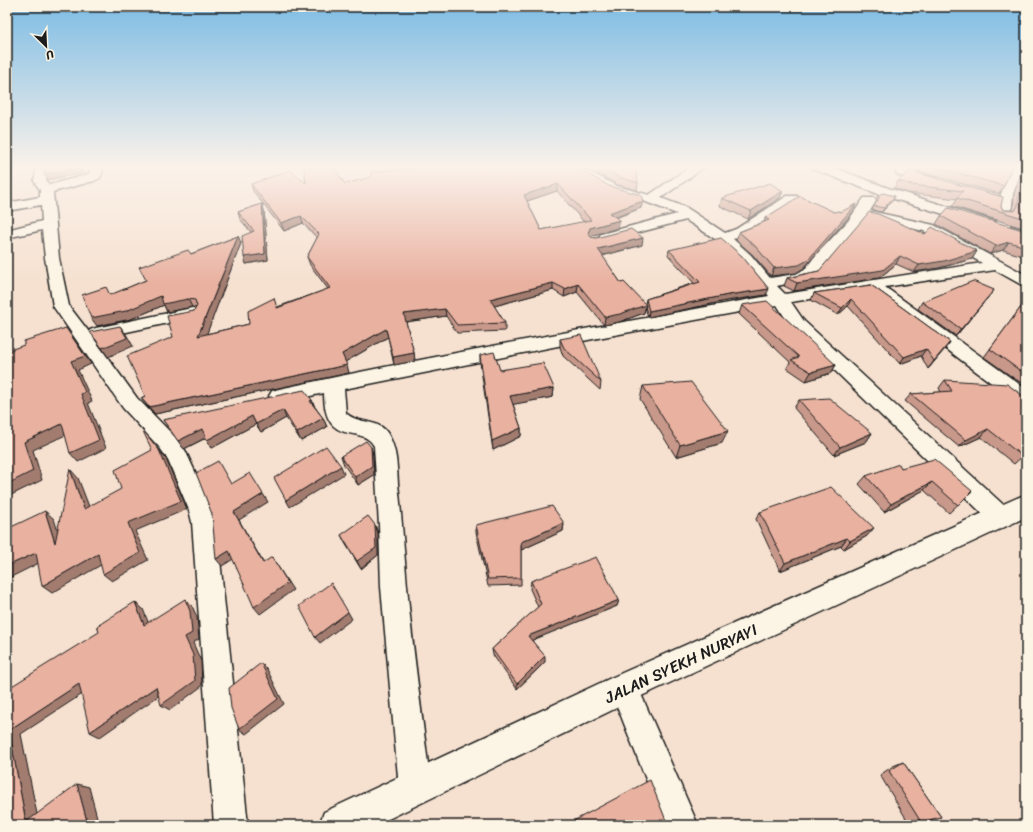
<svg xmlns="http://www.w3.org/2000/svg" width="1033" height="832" viewBox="0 0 1033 832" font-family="Sriracha,sans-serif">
  <rect width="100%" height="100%" fill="#f6e1d0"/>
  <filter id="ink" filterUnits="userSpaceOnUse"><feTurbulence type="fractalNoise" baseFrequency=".025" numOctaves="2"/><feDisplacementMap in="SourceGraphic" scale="8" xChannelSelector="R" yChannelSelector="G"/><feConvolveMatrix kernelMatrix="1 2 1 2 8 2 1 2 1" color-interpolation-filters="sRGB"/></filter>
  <g filter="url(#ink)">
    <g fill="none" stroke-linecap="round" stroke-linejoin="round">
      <defs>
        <path id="minor" d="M 37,166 L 49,166 L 46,181 L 49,185 L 86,175 L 90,173 L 88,166 L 100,166 L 103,171 L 100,178 L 94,181 L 53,192 L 59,258 L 69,306 L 89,332 L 90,330 L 96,328 L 192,308 L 198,309 L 200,313 L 198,317 L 192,318 L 94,339 L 137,398 L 174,436 L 184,448 L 213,510 L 216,522 L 248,825 L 214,825 L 192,522 L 189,510 L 167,458 L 160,448 L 123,408 L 53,306 L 45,258 L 42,230 L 7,238 L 7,230 L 42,221 L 41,205 L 7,211 L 7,203 L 40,197 L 40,190 L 34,181 Z
          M 562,166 L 578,166 L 617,186 L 649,195 L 691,166 L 706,166 L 661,198 L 687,208 L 725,233 L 736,229 L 787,196 L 797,196 L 799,199 L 797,202 L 746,235 L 733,239 L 751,255 L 770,278 L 796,274 L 805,269 L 816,255 L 848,221 L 864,198 L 874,198 L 876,201 L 870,211 L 934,225 L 1026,275 L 1026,286 L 1020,284 L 995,270 L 885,287 L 1026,389 L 1026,406 L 1019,404 L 869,290 L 791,302 L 804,321 L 1009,510 L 1013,517 L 1009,524 L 1001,527 L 993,524 L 792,329 L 777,305 L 598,338 L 344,389 L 346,413 C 358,425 379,418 388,434 C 397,449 397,466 398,484 C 402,518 404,552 407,586 C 413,654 423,721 431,788 L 426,799 L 415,804 L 404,799 L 399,788 L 381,587 L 379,525 L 374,446 C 362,423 324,449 324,393 L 279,403 L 272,401 L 269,396 L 272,391 L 279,389 C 442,354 605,325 769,296 L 741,261 L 718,241 L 686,220 L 606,241 L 601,240 L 599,237 L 601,234 L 677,214 L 646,202 L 609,192 ZM 865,218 L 924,231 L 982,263 L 785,294 L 777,286 L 814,278 Z
          M 811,166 L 829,166 L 891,189 L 997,222 L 1001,194 L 1011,166 L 1023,166 L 1013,194 L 1010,226 L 1026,230 L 1026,239 L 881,195 L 813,169 Z
          M 899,166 L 911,166 L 909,170 L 938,179 L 940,182 L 938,185 L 934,186 L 898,175 L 896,172 Z
          M 624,674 L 634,678 L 698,825 L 664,825 L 610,688 L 614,678 Z"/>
        <path id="secondary" d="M 1026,494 L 1026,517 L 635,699 L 376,825 L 319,825 L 324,812 L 613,677 Z"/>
      </defs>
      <!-- minor casing -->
      <use href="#minor" stroke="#1c1c1c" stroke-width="3"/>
      <!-- secondary casing -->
      <use href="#secondary" stroke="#1c1c1c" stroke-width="3"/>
      <!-- minor -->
      <use href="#minor" fill="#fcf5e5" fill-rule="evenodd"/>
      <!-- secondary -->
      <use href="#secondary" fill="#fcf5e5" fill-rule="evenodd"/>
    </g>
    <!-- wall -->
    <path fill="#c8988a" stroke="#1c1c1c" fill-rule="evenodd" d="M 409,166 L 574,166 L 641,208 L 616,218 L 620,220 L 618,228 L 590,236 L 591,237 L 642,245 L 602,256 L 621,283 L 645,304 L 646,299 L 694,283 L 668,255 L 669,250 L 766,295 L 726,301 L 648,317 L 645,307 L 644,313 L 619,322 L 604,325 L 577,292 L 564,297 L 553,290 L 494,306 L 505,323 L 505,331 L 457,333 L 446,316 L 406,322 L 414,353 L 415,361 L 394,365 L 388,337 L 345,362 L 349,373 L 155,414 L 147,406 L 141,398 L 145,396 L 173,337 L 196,308 L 192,307 L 167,312 L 164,305 L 131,319 L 97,326 L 111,295 L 146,280 L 191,254 L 238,236 L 241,243 L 206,334 L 249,324 L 277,307 L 328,289 L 310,265 L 307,257 L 317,238 L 303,223 L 284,231 L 253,191 L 251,184 L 345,184 L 411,169 ZM 557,191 L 584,222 L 541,230 L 527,201 Z
      M 919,166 L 1012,166 L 1004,186 L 999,194 L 917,171 Z
      M 1024,166 L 1026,166 L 1026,229 L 952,206 L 957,199 L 908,193 L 894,188 L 898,181 L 910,171 L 1001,206 L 1003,210 L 1013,210 L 1014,194 Z
      M 599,167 L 638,183 L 637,190 L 618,185 L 598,174 Z
      M 783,191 L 780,198 L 748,219 L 720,206 L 722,198 Z
      M 878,195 L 893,200 L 882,212 L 872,210 L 877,201 L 876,199 Z
      M 262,204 L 264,210 L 268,260 L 246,264 L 251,232 L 240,219 L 238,212 Z
      M 841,212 L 853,212 L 804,268 L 796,273 L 771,276 L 752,254 L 736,240 L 739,232 L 764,222 L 765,218 Z
      M 941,216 L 1026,231 L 1026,253 L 1023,256 L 1003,250 L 990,254 L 936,224 Z
      M 925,234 L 977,251 L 972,259 L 939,268 L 914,272 L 896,264 L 879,278 L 794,291 L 784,286 L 787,278 L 819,271 Z
      M 871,285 L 950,342 L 928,369 L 921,356 L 900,364 L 848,306 L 838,315 L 811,300 L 814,293 Z
      M 994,290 L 956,336 L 918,309 L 922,302 Z
      M 1024,303 L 1026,304 L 1026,385 L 1015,379 L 984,357 Z
      M 742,305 L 836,365 L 831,373 L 806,381 L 787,368 L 790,362 L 739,314 Z
      M 560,339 L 601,382 L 600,390 L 563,356 L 560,347 Z
      M 480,355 L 500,370 L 554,388 L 553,397 L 513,404 L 521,428 L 521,436 L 493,450 L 480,363 Z
      M 945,380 L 1026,453 L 1014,464 L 981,437 L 959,447 L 905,401 L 911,394 L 941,392 L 939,388 Z
      M 643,386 L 722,443 L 676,457 L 640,399 Z
      M 312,400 L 315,407 L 323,418 L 327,427 L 301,441 L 286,418 L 261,432 L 256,424 L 212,448 L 206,438 L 184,449 L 163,420 Z
      M 799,400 L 872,433 L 866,442 L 834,455 L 794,408 Z
      M 371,447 L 373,455 L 374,475 L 358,485 L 344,465 L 341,456 Z
      M 901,468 L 972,491 L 949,513 L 924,490 L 884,512 L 859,484 L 866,476 Z
      M 760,512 L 867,536 L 844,549 L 841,546 L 780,571 L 756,519 Z
      M 564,523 L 563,531 L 521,550 L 521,585 L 488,586 L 476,532 L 476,525 Z
      M 375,525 L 378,533 L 378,555 L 361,569 L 345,543 L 341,535 Z
      M 531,581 L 619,600 L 617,606 L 532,640 L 545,662 L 517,689 L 493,655 L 492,649 L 538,607 L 530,589 Z
      M 903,762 L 941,817 L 910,825 L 880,775 L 893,766 Z"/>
    <!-- shaded-wall -->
    <path fill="#a37c70" stroke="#1c1c1c" d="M 80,166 L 87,166 L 82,168 L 83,173 L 48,180 L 44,174 Z
      M 558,184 L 557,191 L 524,202 L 524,195 Z
      M 783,191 L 780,198 L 748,219 L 751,211 Z
      M 895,196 L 893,200 L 882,212 L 884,208 Z
      M 643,201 L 641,208 L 608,220 L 609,213 Z
      M 262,204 L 264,210 L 268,260 L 246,264 L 244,257 L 265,254 Z
      M 856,204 L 853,212 L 804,268 L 796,273 L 771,276 L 774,268 Z
      M 301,216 L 303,223 L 284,231 L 281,223 Z
      M 620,220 L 618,228 L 590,236 L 588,233 L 590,228 Z
      M 238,236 L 241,243 L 203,344 L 198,336 Z
      M 643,238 L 642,245 L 597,257 L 598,249 Z
      M 1009,242 L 1003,250 L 990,254 L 996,246 Z
      M 977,251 L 972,259 L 939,268 L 914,272 L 919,265 Z
      M 900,256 L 896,264 L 879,278 L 794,291 L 797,283 Z
      M 553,283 L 553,290 L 491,307 L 490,299 Z
      M 578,284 L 577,292 L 564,297 L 565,289 Z
      M 769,289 L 766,295 L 726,301 L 648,317 L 649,311 L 728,295 Z
      M 994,290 L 988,297 L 956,336 L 961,329 Z
      M 161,296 L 188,299 L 192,307 L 167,312 L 164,305 L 131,319 L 97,326 L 91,318 Z
      M 851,299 L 848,306 L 838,315 L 842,308 Z
      M 646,305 L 644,313 L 619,322 L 604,325 L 605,317 Z
      M 445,309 L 446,316 L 405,322 L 404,314 Z
      M 120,326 L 126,334 L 133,346 L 108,357 L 102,348 Z
      M 66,328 L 91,364 L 78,370 L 92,401 L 88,403 L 106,448 L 78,462 L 70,453 L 71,361 Z
      M 386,329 L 388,337 L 345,362 L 342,354 Z
      M 950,342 L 945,349 L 928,369 L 934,361 Z
      M 926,349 L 921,356 L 900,364 L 904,357 Z
      M 414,353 L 415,361 L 394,365 L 393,357 Z
      M 347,365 L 349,373 L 155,414 L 149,407 Z
      M 836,365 L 831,373 L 806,381 L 811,372 Z
      M 554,388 L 553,397 L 510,405 L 510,396 Z
      M 312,400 L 315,408 L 310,401 Z
      M 283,410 L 286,418 L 261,432 L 256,424 Z
      M 252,416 L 256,424 L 212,448 L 207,440 Z
      M 323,418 L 327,427 L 301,441 L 297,433 Z
      M 62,424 L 70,433 L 33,450 L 42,480 L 7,497 L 7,484 L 24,442 Z
      M 521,428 L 521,436 L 493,450 L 492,441 Z
      M 202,429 L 207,437 L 184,449 L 178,441 Z
      M 988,429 L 981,437 L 959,447 L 966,440 Z
      M 728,431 L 722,443 L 676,457 L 680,445 Z
      M 872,433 L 866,442 L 834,455 L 840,447 Z
      M 371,447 L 373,455 L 374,475 L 358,485 L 355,477 Z
      M 159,450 L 166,459 L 187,509 L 135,531 L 148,560 L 112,581 L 103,574 L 128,523 Z
      M 341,466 L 344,474 L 290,507 L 286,500 Z
      M 70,469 L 78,478 L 93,517 L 84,509 Z
      M 932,482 L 924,490 L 884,512 L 891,504 Z
      M 263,494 L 268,502 L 239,520 L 268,571 L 263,563 L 234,512 Z
      M 45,511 L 54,519 L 64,550 L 55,543 Z
      M 564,523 L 563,531 L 521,550 L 521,542 Z
      M 375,525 L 378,533 L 378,555 L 361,569 L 357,561 Z
      M 874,528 L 867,536 L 844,549 L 850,541 Z
      M 847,538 L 841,546 L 780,571 L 785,563 Z
      M 229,551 L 235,558 L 222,566 L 216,559 Z
      M 36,553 L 45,560 L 7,579 L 7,566 Z
      M 98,554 L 106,562 L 52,593 L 42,586 Z
      M 272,557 L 293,590 L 260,614 L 254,607 Z
      M 185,599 L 192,606 L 197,617 L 199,639 L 193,643 L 201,661 L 202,686 L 170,710 L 161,705 Z
      M 619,600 L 617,606 L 528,642 L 528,636 Z
      M 135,602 L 143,609 L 152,632 L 144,625 Z
      M 348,612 L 352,619 L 320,643 L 315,637 Z
      M 545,656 L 545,662 L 517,689 L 517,684 Z
      M 261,663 L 267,669 L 284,704 L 246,734 L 239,729 Z
      M 79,684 L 90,689 L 21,734 L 39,824 L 26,822 L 9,730 Z
      M 156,687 L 164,692 L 100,737 L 90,732 Z
      M 77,784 L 89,787 L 99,825 L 88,825 Z"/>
    <!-- building -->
    <path fill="#e9b1a0" stroke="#1c1c1c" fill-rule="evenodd" d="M 46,166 L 80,166 L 80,168 L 44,174 Z
      M 304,166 L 333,166 L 345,184 L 371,177 L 371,172 L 417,168 L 415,166 L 574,166 L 609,186 L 641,195 L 643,201 L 609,213 L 620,220 L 590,228 L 588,233 L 591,237 L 596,238 L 631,229 L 643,238 L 598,249 L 621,283 L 624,282 L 646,305 L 620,314 L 605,317 L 578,284 L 565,289 L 553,283 L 490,299 L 505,323 L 457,325 L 445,309 L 404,314 L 414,353 L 393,357 L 386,329 L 342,354 L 347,365 L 149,407 L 141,398 L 145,396 L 127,356 L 173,337 L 167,316 L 194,311 L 197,306 L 195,300 L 188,299 L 163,304 L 161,296 L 126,311 L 91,318 L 82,295 L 106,287 L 110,295 L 146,280 L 139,267 L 188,250 L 191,254 L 238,236 L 198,336 L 249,324 L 248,311 L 274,298 L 277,308 L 330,288 L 307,257 L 319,234 L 301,216 L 281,223 L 251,184 L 290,170 L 306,183 ZM 558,184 L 591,220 L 541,230 L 524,195 Z
      M 602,166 L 635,166 L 638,183 L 619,177 L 599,167 Z
      M 932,166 L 945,166 L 949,168 L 948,166 L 1012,166 L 1004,186 Z
      M 1026,168 L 1026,219 L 957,198 L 963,191 L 912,185 L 898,181 L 910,171 L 1003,197 L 1001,206 L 1003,210 L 1015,211 L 1018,206 L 1020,187 Z
      M 770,183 L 783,191 L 751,211 L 722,198 Z
      M 883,193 L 895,196 L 884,208 L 874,206 L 879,198 L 878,195 Z
      M 800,196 L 834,212 L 839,211 L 841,212 L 856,204 L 808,260 L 799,265 L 774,268 L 755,246 L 739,232 L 769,220 L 765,218 Z
      M 262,204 L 265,254 L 244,257 L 242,236 L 254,231 L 238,212 Z
      M 948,208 L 1026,231 L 1026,247 L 1009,242 L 996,246 L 941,216 Z
      M 869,212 L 878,214 L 925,234 L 932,227 L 977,251 L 944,261 L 919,265 L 900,256 L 883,270 L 797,283 L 787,278 L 819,271 Z
      M 721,238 L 742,256 L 769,289 L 728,295 L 649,311 L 646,299 L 700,282 L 669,250 Z
      M 973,281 L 994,290 L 961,329 L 922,302 Z
      M 871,285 L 950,342 L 934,361 L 926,349 L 904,357 L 851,299 L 842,308 L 814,293 Z
      M 767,301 L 836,365 L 811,372 L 791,360 L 799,357 L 742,305 Z
      M 1024,303 L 1026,304 L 1026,374 L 1022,372 L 990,349 Z
      M 120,326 L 127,338 L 102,348 L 90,332 Z
      M 66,328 L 85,356 L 71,361 L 85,392 L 81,394 L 99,440 L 70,453 L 62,424 L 24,442 L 33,471 L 7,484 L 7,351 L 24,345 L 24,341 Z
      M 581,335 L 601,382 L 564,348 L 560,339 Z
      M 494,352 L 500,370 L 543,363 L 554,388 L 510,396 L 521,428 L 492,441 L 480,355 Z
      M 945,380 L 1007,384 L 1026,398 L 1026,453 L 1022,456 L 988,429 L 966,440 L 911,394 L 952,391 Z
      M 691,382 L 728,431 L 680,445 L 643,386 Z
      M 304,390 L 312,400 L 310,401 L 323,418 L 297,433 L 283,410 L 256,424 L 252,416 L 207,440 L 202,429 L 178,441 L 163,420 Z
      M 829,398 L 872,433 L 840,447 L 799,400 Z
      M 142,429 L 159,450 L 181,501 L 128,523 L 140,553 L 103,574 L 98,554 L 42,586 L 36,553 L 7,566 L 7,529 L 45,511 L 55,543 L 70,469 L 84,509 L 121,489 L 115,470 L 152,450 Z
      M 366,441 L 371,447 L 372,466 L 355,477 L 341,456 Z
      M 326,446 L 341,466 L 286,500 L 274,478 Z
      M 934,459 L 972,491 L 958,505 L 932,482 L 891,504 L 866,476 L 899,464 L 901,468 Z
      M 218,461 L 231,484 L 250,473 L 263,494 L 234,512 L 263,563 L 272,557 L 288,583 L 254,607 L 229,551 L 216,559 L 212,514 L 196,473 Z
      M 831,487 L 874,528 L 850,541 L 847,538 L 785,563 L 760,512 Z
      M 552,506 L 564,523 L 521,542 L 521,578 L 488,579 L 476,525 Z
      M 368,516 L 375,525 L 376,548 L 357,561 L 341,535 Z
      M 596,557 L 619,600 L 528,636 L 545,656 L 517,684 L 492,649 L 541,604 L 531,581 Z
      M 331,583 L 348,612 L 315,637 L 299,606 Z
      M 185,599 L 190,611 L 192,633 L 185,637 L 193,655 L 195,681 L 161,705 L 156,687 L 90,732 L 79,684 L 9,730 L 26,822 L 77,784 L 88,825 L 7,825 L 7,689 L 99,632 L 97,626 L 135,602 L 144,625 Z
      M 261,663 L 278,699 L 239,729 L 231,708 L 229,688 Z
      M 903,762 L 941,817 L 921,822 L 889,771 Z
      M 650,780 L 667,823 L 680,824 L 681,825 L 566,825 Z"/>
  </g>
  <!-- sky -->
  <linearGradient id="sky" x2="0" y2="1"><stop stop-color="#7dbce4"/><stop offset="0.59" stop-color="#fbf2ea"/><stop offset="1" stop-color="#fbf2ea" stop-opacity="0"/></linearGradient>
  <rect width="1033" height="283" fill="url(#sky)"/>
  <g text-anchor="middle" stroke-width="3" stroke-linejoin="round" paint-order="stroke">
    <!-- near-street labels -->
    <g font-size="16" fill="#1c1c1c" stroke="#fcf5e5">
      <text transform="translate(681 663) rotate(-25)" y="6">JALAN SYEKH NURYAYI</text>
    </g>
  </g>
  <!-- margin -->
  <rect width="1033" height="832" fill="none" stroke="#fcf5e5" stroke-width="24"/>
  <rect x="12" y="12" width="1009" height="808" fill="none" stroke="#1c1c1c" stroke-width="1.5" filter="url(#ink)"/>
  <!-- north arrow -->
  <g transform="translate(46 46) rotate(156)" stroke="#fcf5e5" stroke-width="3" paint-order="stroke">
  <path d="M0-3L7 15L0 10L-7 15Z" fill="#1c1c1c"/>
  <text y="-6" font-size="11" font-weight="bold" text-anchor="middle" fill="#1c1c1c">U</text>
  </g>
</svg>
